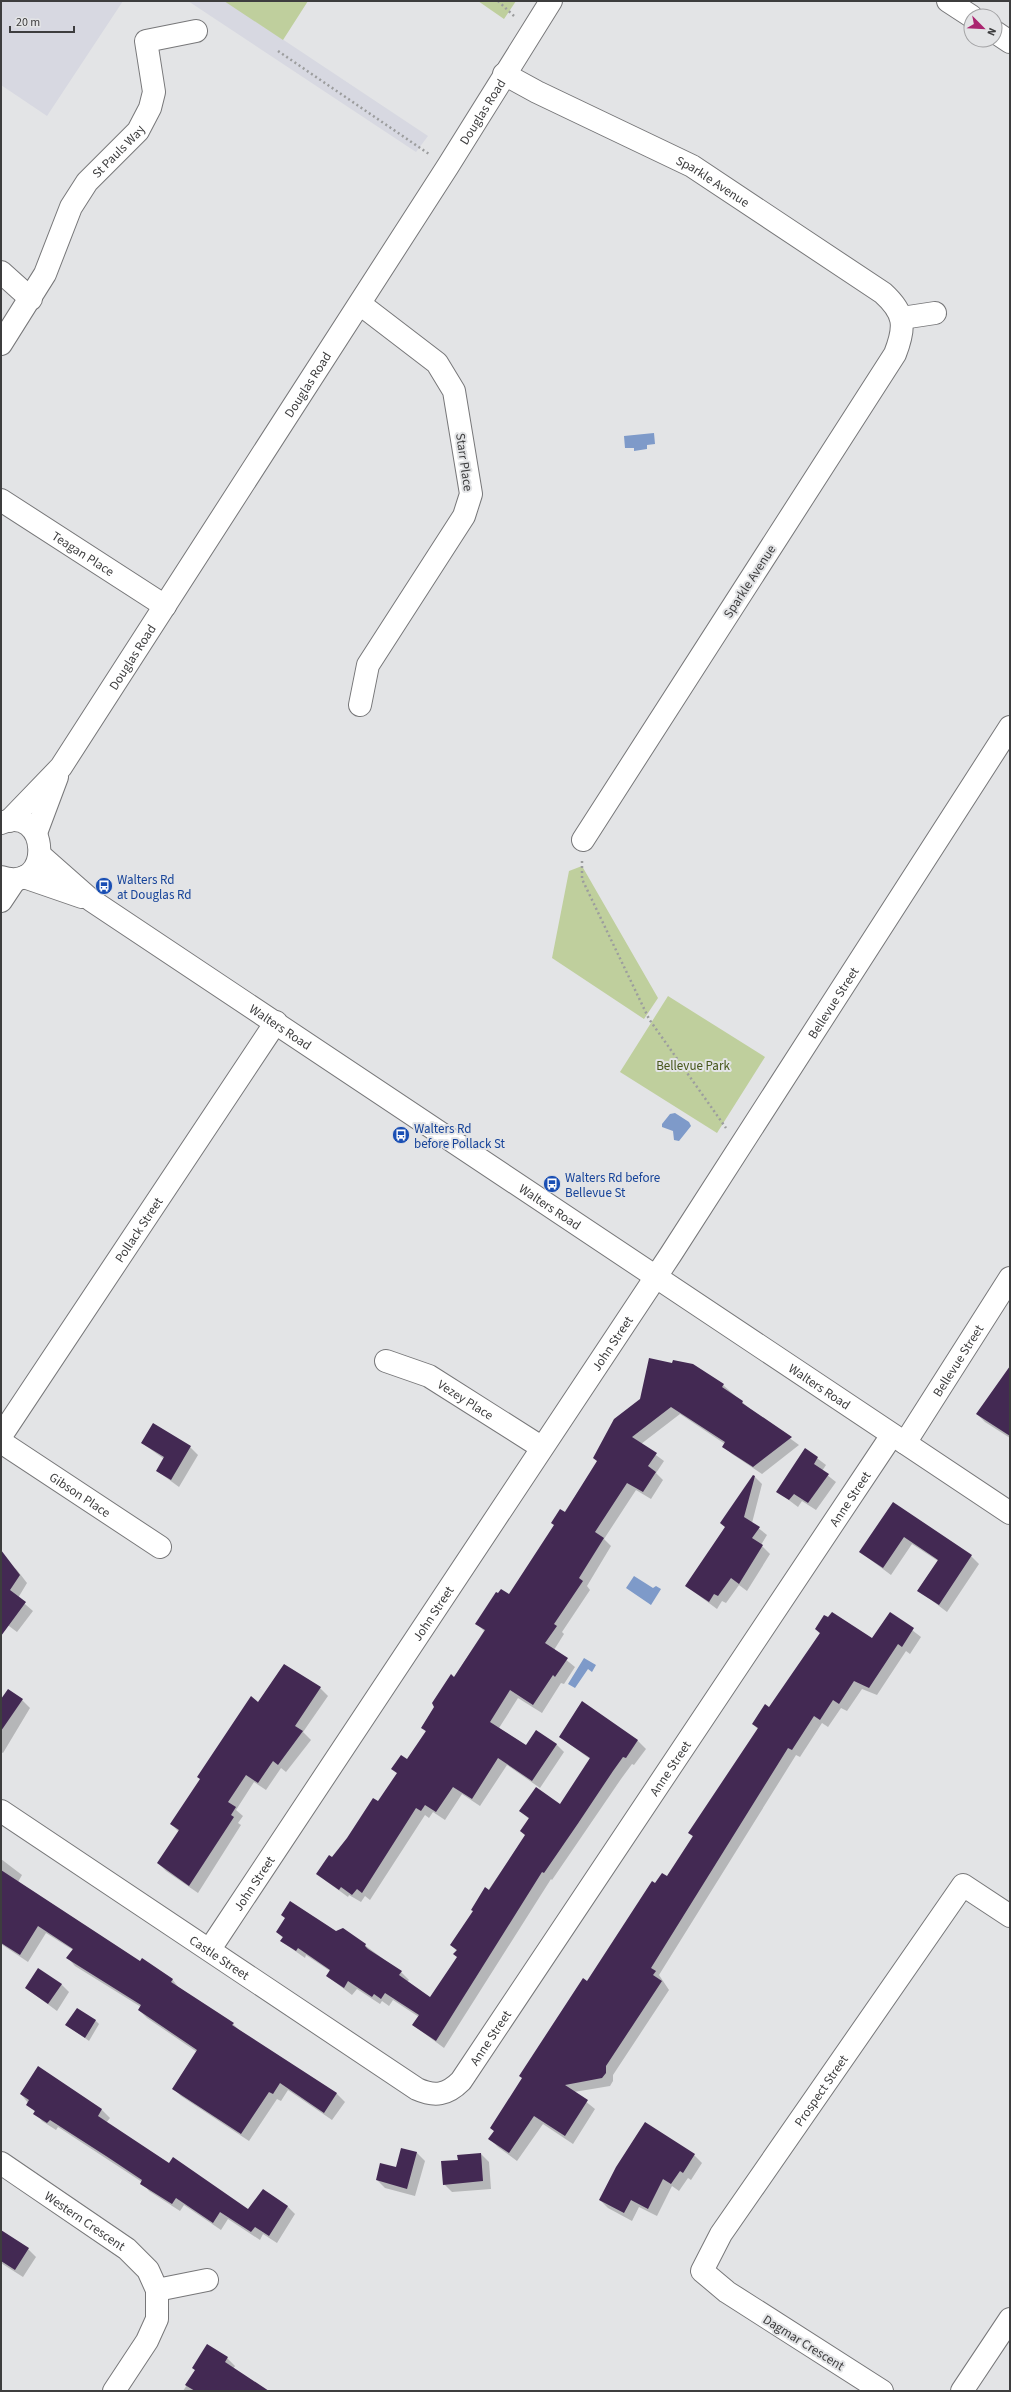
<svg xmlns="http://www.w3.org/2000/svg" width="1011" height="2392" viewBox="0 0 1011 2392" font-family="'Source Sans 3',sans-serif">
  <rect width="100%" height="100%" fill="#e3e4e6"/>
  <!-- built -->
  <path fill="#d7d8e1" d="M 1,1 L 123,1 L 47,116 L 1,85 Z
    M 188,1 L 225,1 L 428,136 L 416,152 Z"/>
  <!-- green -->
  <path fill="#bfcf9d" d="M 224,1 L 308,1 L 283,40 Z
    M 478,1 L 516,1 L 504,19 Z
    M 582,866 L 658,998 L 644,1019 L 552,958 L 569,871 Z
    M 668,996 L 765,1057 L 717,1133 L 620,1072 Z"/>
  <!-- water -->
  <path fill="#7e9ac9" d="M 654,433 L 655,444 L 647,445 L 647,449 L 634,451 L 634,448 L 625,448 L 624,436 Z
    M 675,1113 L 689,1122 L 691,1126 L 679,1141 L 674,1140 L 673,1131 L 662,1127 L 662,1124 L 670,1114 Z
    M 634,1576 L 653,1588 L 656,1586 L 661,1589 L 651,1605 L 626,1588 Z
    M 584,1658 L 596,1665 L 592,1672 L 588,1669 L 575,1688 L 568,1684 Z"/>
  <!-- shadow -->
  <path fill="#0003" d="M 1010,1370 L 1010,1438 L 985,1422 L 977,1414 Z
    M 723,1385 L 750,1409 L 799,1445 L 762,1474 L 732,1454 L 724,1447 L 725,1444 L 680,1414 L 641,1444 L 664,1461 L 656,1473 L 663,1480 L 651,1499 L 636,1490 L 604,1539 L 611,1546 L 587,1586 L 590,1590 L 562,1632 L 564,1634 L 554,1650 L 575,1667 L 564,1684 L 561,1683 L 542,1713 L 518,1698 L 499,1728 L 527,1746 L 556,1744 L 564,1752 L 540,1788 L 507,1765 L 480,1806 L 462,1794 L 445,1820 L 433,1812 L 429,1818 L 425,1815 L 370,1900 L 365,1896 L 361,1902 L 349,1895 L 348,1897 L 326,1881 L 318,1874 L 379,1803 L 398,1774 L 392,1769 L 407,1761 L 426,1732 L 422,1727 L 484,1631 L 476,1623 L 509,1595 L 598,1462 L 615,1420 Z
    M 142,1443 L 190,1447 L 198,1455 L 179,1487 L 157,1471 L 164,1459 Z
    M 805,1449 L 826,1465 L 822,1471 L 836,1482 L 816,1510 L 802,1501 L 798,1507 L 778,1492 Z
    M 755,1477 L 762,1484 L 752,1523 L 767,1535 L 761,1545 L 770,1554 L 747,1591 L 739,1585 L 726,1603 L 722,1601 L 717,1609 L 686,1586 L 726,1527 Z
    M 893,1503 L 971,1556 L 979,1564 L 947,1612 L 918,1590 L 938,1561 L 912,1544 L 891,1575 L 860,1552 Z
    M 1,1556 L 17,1570 L 27,1583 L 18,1598 L 33,1611 L 17,1632 L 1,1620 Z
    M 890,1613 L 921,1637 L 910,1654 L 906,1651 L 877,1695 L 862,1689 L 847,1711 L 841,1708 L 828,1727 L 822,1723 L 800,1757 L 796,1755 L 659,1975 L 669,1990 L 613,2075 L 613,2081 L 610,2086 L 574,2092 L 595,2109 L 573,2144 L 543,2124 L 517,2161 L 498,2147 L 490,2139 L 495,2132 L 491,2128 L 587,1982 L 656,1884 L 667,1878 L 693,1837 L 690,1833 L 758,1729 L 753,1724 L 770,1709 L 820,1634 L 816,1629 L 872,1639 Z
    M 320,1688 L 328,1696 L 303,1732 L 311,1740 L 286,1772 L 281,1768 L 266,1790 L 254,1782 L 236,1810 L 243,1816 L 238,1823 L 241,1825 L 198,1893 L 166,1871 L 158,1863 L 179,1832 L 171,1824 L 259,1703 Z
    M 1,1698 L 22,1700 L 30,1708 L 3,1753 L 1,1752 Z
    M 582,1702 L 638,1741 L 646,1749 L 634,1765 L 632,1764 L 621,1779 L 552,1880 L 551,1879 L 444,2048 L 413,2025 L 419,2017 L 393,2000 L 389,2006 L 382,2001 L 380,2004 L 357,1989 L 352,1995 L 327,1976 L 330,1971 L 306,1955 L 305,1958 L 281,1941 L 283,1938 L 277,1932 L 336,1932 L 343,1929 L 401,1972 L 409,1980 L 407,1982 L 431,1998 L 458,1957 L 457,1951 L 451,1945 L 526,1835 L 529,1819 L 520,1811 L 561,1805 L 590,1759 L 560,1737 Z
    M 1,1859 L 22,1875 L 18,1882 L 140,1962 L 172,1979 L 179,1988 L 233,2024 L 241,2032 L 337,2094 L 345,2102 L 332,2120 L 288,2090 L 281,2101 L 277,2099 L 249,2141 L 181,2096 L 174,2089 L 197,2052 L 147,2018 L 139,2010 L 141,2007 L 75,1966 L 68,1958 L 73,1950 L 46,1933 L 28,1962 L 1,1944 Z
    M 61,1984 L 69,1992 L 57,2011 L 26,1988 Z
    M 95,2020 L 99,2024 L 89,2041 L 67,2025 Z
    M 38,2068 L 102,2110 L 110,2118 L 106,2123 L 170,2164 L 248,2210 L 287,2206 L 295,2214 L 277,2243 L 263,2234 L 260,2240 L 228,2219 L 221,2230 L 184,2205 L 180,2211 L 149,2191 L 142,2182 L 58,2127 L 56,2130 L 42,2121 L 21,2094 Z
    M 402,2149 L 417,2153 L 425,2161 L 415,2196 L 385,2188 L 377,2180 L 396,2168 Z
    M 481,2154 L 489,2162 L 491,2189 L 452,2192 L 444,2184 L 459,2161 Z
    M 694,2155 L 702,2163 L 691,2180 L 688,2178 L 679,2191 L 672,2186 L 657,2216 L 639,2207 L 632,2221 L 608,2208 L 600,2200 Z
    M 1,2232 L 28,2249 L 36,2257 L 23,2277 L 1,2263 Z
    M 227,2358 L 235,2366 L 233,2369 L 265,2391 L 183,2391 L 196,2371 L 193,2368 Z"/>
  <!-- building -->
  <path fill="#432953" d="M 649,1358 L 672,1363 L 673,1360 L 693,1364 L 724,1384 L 722,1387 L 743,1401 L 742,1403 L 792,1437 L 753,1467 L 722,1447 L 725,1442 L 671,1407 L 632,1437 L 657,1453 L 648,1466 L 656,1472 L 643,1492 L 627,1483 L 595,1532 L 604,1538 L 579,1578 L 583,1581 L 554,1624 L 557,1626 L 545,1643 L 568,1658 L 555,1677 L 553,1675 L 533,1705 L 510,1690 L 490,1722 L 526,1745 L 536,1730 L 557,1744 L 532,1781 L 498,1758 L 472,1799 L 453,1787 L 436,1812 L 425,1805 L 421,1811 L 416,1808 L 362,1893 L 357,1889 L 352,1895 L 341,1887 L 339,1890 L 316,1874 L 329,1855 L 332,1857 L 347,1838 L 373,1798 L 378,1801 L 397,1773 L 391,1769 L 401,1755 L 407,1759 L 426,1731 L 421,1728 L 434,1707 L 432,1703 L 451,1674 L 454,1677 L 485,1630 L 475,1624 L 496,1592 L 498,1593 L 501,1589 L 509,1594 L 554,1525 L 551,1523 L 560,1509 L 565,1512 L 597,1461 L 593,1458 L 614,1419 L 640,1399 Z
    M 1010,1366 L 1010,1436 L 976,1414 Z
    M 153,1423 L 191,1446 L 171,1480 L 156,1471 L 164,1457 L 141,1443 Z
    M 805,1448 L 818,1457 L 814,1464 L 829,1474 L 808,1503 L 794,1494 L 789,1500 L 776,1492 Z
    M 753,1475 L 755,1476 L 744,1517 L 760,1527 L 752,1538 L 763,1545 L 739,1584 L 731,1578 L 718,1596 L 714,1594 L 709,1602 L 685,1586 L 725,1527 L 720,1523 Z
    M 893,1502 L 972,1555 L 939,1605 L 917,1591 L 938,1560 L 904,1537 L 883,1568 L 859,1552 Z
    M 1,1550 L 20,1575 L 10,1590 L 26,1602 L 1,1636 Z
    M 832,1612 L 872,1638 L 890,1612 L 914,1628 L 902,1647 L 898,1644 L 869,1688 L 854,1681 L 839,1704 L 833,1700 L 820,1720 L 814,1716 L 792,1750 L 788,1748 L 651,1968 L 656,1971 L 653,1975 L 662,1981 L 606,2066 L 606,2073 L 602,2078 L 565,2085 L 588,2100 L 565,2136 L 534,2116 L 509,2153 L 488,2139 L 494,2131 L 490,2128 L 522,2078 L 519,2076 L 583,1978 L 587,1981 L 652,1881 L 655,1883 L 662,1873 L 667,1876 L 693,1836 L 688,1833 L 758,1728 L 752,1724 L 765,1704 L 769,1707 L 820,1633 L 815,1629 L 824,1615 L 828,1617 Z
    M 284,1664 L 321,1687 L 295,1726 L 303,1731 L 278,1765 L 273,1761 L 258,1783 L 246,1775 L 228,1802 L 236,1807 L 231,1815 L 234,1817 L 189,1886 L 157,1863 L 179,1830 L 170,1824 L 200,1779 L 197,1777 L 251,1696 L 258,1702 Z
    M 8,1689 L 23,1699 L 1,1731 L 1,1699 Z
    M 582,1701 L 638,1740 L 626,1758 L 623,1757 L 613,1771 L 579,1822 L 544,1873 L 542,1872 L 436,2041 L 412,2025 L 419,2015 L 385,1993 L 381,1999 L 374,1994 L 372,1997 L 348,1981 L 344,1988 L 326,1976 L 330,1970 L 298,1948 L 296,1951 L 280,1941 L 283,1937 L 276,1932 L 285,1918 L 281,1915 L 290,1901 L 336,1931 L 343,1928 L 366,1944 L 365,1946 L 368,1949 L 402,1971 L 399,1975 L 430,1997 L 457,1957 L 453,1954 L 457,1950 L 450,1945 L 473,1911 L 471,1910 L 485,1887 L 489,1890 L 525,1835 L 520,1831 L 529,1818 L 519,1811 L 536,1787 L 560,1804 L 590,1758 L 559,1737 Z
    M 1,1870 L 140,1961 L 142,1958 L 173,1979 L 171,1982 L 234,2023 L 232,2025 L 337,2093 L 324,2113 L 280,2083 L 273,2094 L 269,2092 L 241,2134 L 172,2089 L 197,2050 L 138,2010 L 141,2005 L 66,1958 L 73,1949 L 38,1926 L 20,1955 L 1,1943 Z
    M 38,1968 L 62,1984 L 48,2004 L 25,1988 Z
    M 77,2008 L 96,2020 L 85,2038 L 65,2025 Z
    M 38,2066 L 102,2109 L 98,2116 L 169,2163 L 173,2157 L 248,2209 L 263,2189 L 288,2206 L 269,2236 L 255,2227 L 251,2232 L 220,2212 L 213,2223 L 176,2198 L 172,2204 L 140,2184 L 142,2180 L 106,2156 L 50,2120 L 47,2123 L 33,2114 L 35,2111 L 26,2105 L 29,2100 L 20,2094 Z
    M 645,2122 L 695,2154 L 683,2173 L 680,2171 L 671,2184 L 663,2179 L 648,2209 L 631,2200 L 624,2213 L 599,2200 L 616,2167 Z
    M 401,2148 L 417,2152 L 407,2189 L 376,2180 L 380,2163 L 396,2167 Z
    M 481,2153 L 483,2181 L 443,2185 L 441,2161 L 458,2160 L 457,2155 Z
    M 1,2230 L 29,2248 L 15,2270 L 1,2261 Z
    M 207,2344 L 228,2357 L 225,2362 L 269,2391 L 195,2391 L 185,2385 L 195,2370 L 192,2368 Z"/>
  <g fill="none" stroke-linecap="round" stroke-linejoin="round">
    <defs>
      <g id="minor">
        <path d="M 948,1 L 971,16"/>
        <path d="M 995,32 L 1010,42"/>
        <path id="s1" d="M 504,74 L 537,92 L 692,166 L 883,293 C 905,313 906,326 895,354 L 583,840"/>
        <path d="M 1,272 L 31,299"/>
        <path d="M 902,318 L 935,313"/>
        <path id="s2" d="M 1,344 L 45,274 L 71,207 L 87,182 L 138,131 L 150,108 L 154,92 L 146,41 L 196,31"/>
        <path id="s3" d="M 1,500 L 165,606"/>
        <path d="M 360,705 L 368,665 L 464,516 L 471,494 L 454,391 L 437,363 L 360,304"/>
        <path id="s4" d="M 9,821 L 61,767 L 448,166 L 551,1"/>
        <path d="M 36,833 L 57,777"/>
        <path d="M 1,901 L 15,880"/>
        <path id="s5" d="M 386,1361 L 429,1376 L 541,1447"/>
        <path id="s6" d="M 1,1436 L 276,1022"/>
        <path id="s7" d="M 1,1442 L 160,1547"/>
        <path id="s8" d="M 905,1443 L 1010,1278"/>
        <path id="s9" d="M 1,1811 L 417,2089 C 435,2097 447,2095 461,2081 L 892,1435"/>
        <path id="s10" d="M 210,1949 L 671,1254 L 1010,727"/>
        <path id="s11" d="M 1,2163 L 127,2249 L 148,2270 L 157,2290 L 157,2319 L 147,2341 L 114,2391"/>
        <path d="M 157,2290 L 207,2280"/>
        <path id="s12" d="M 882,2391 L 727,2292 L 702,2271 L 721,2234 L 963,1885 L 1010,1916"/>
        <path d="M 962,2391 L 1010,2319"/>
      </g>
      <g id="major">
        <path d="M 1,823 C 49,803 55,894 1,877"/>
        <path id="s13" d="M 40,855 L 91,900 L 1010,1513"/>
        <path d="M 24,877 L 82,897"/>
      </g>
    </defs>
    <!-- minor casing -->
    <use href="#minor" stroke="#777779" stroke-width="24"/>
    <!-- major casing -->
    <use href="#major" stroke="#777779" stroke-width="24"/>
    <!-- path -->
    <path stroke="#9c9d9e" stroke-width="2.5" stroke-dasharray="2 3" stroke-linecap="butt" d="M 498,1 L 514,16
      M 278,51 L 429,154
      M 582,861 L 582,879 L 649,1019 L 726,1128"/>
    <!-- minor -->
    <use href="#minor" stroke="#fff" stroke-width="22"/>
    <!-- major -->
    <use href="#major" stroke="#fff" stroke-width="22"/>
  </g>
  <!-- icons -->
  <defs>
    <symbol id="bus-disc" viewBox="-11 -11 22 22"><circle r="9.5" fill="#1a4fb4" stroke="#e3e4e6"/><path d="M-5-6H5V4H4V6H2V4H-2V6H-4V4H-5ZM-3.5-4V0h7V-4ZM-3.5 1.2v1.5H-2V1.2ZM2 1.2v1.5H3.5V1.2Z" fill="#fff"/></symbol>
  </defs>
  <g fill-rule="evenodd">
    <use href="#bus-disc" x="94" y="876" width="20" height="20"/>
    <use href="#bus-disc" x="391" y="1125" width="20" height="20"/>
    <use href="#bus-disc" x="542" y="1174" width="20" height="20"/>
  </g>
  <g text-anchor="middle" stroke-width="4" stroke-linejoin="round" paint-order="stroke">
    <!-- street labels -->
    <g font-size="13" fill="#3d3d3e" stroke="#e3e4e6">
      <text dy="5" stroke="none"><textPath href="#s4" startOffset="854">Douglas Road</textPath></text>
      <text dy="5" stroke="none"><textPath href="#s2" startOffset="228">St Pauls Way</textPath></text>
      <text dy="5" stroke="none"><textPath href="#s1" startOffset="235">Sparkle Avenue</textPath></text>
      <text dy="5" stroke="none"><textPath href="#s4" startOffset="530">Douglas Road</textPath></text>
      <text transform="translate(465 462) rotate(82)" y="5">Starr Place</text>
      <text dy="5" stroke="none"><textPath href="#s3" startOffset="98">Teagan Place</textPath></text>
      <text transform="translate(749 581) rotate(-57)" y="5">Sparkle Avenue</text>
      <text dy="5" stroke="none"><textPath href="#s4" startOffset="206">Douglas Road</textPath></text>
      <text dy="5" stroke="none"><textPath href="#s10" startOffset="1133">Bellevue Street</textPath></text>
      <text dy="5" stroke="none"><textPath href="#s13" startOffset="296">Walters Road</textPath></text>
      <text dy="5" stroke="none"><textPath href="#s13" startOffset="620">Walters Road</textPath></text>
      <text dy="5" stroke="none"><textPath href="#s6" startOffset="248">Pollack Street</textPath></text>
      <text dy="5" stroke="none"><textPath href="#s10" startOffset="727">John Street</textPath></text>
      <text dy="5" stroke="none"><textPath href="#s8" startOffset="98">Bellevue Street</textPath></text>
      <text dy="5" stroke="none"><textPath href="#s13" startOffset="944">Walters Road</textPath></text>
      <text dy="5" stroke="none"><textPath href="#s5" startOffset="89">Vezey Place</textPath></text>
      <text dy="5" stroke="none"><textPath href="#s7" startOffset="95">Gibson Place</textPath></text>
      <text dy="5" stroke="none"><textPath href="#s9" startOffset="1249">Anne Street</textPath></text>
      <text dy="5" stroke="none"><textPath href="#s10" startOffset="403">John Street</textPath></text>
      <text dy="5" stroke="none"><textPath href="#s9" startOffset="925">Anne Street</textPath></text>
      <text dy="5" stroke="none"><textPath href="#s10" startOffset="79">John Street</textPath></text>
      <text dy="5" stroke="none"><textPath href="#s9" startOffset="263">Castle Street</textPath></text>
      <text dy="5" stroke="none"><textPath href="#s9" startOffset="601">Anne Street</textPath></text>
      <text dy="5" stroke="none"><textPath href="#s12" startOffset="433">Prospect Street</textPath></text>
      <text dy="5" stroke="none"><textPath href="#s11" startOffset="102">Western Crescent</textPath></text>
      <text transform="translate(804 2342) rotate(32)" y="5">Dagmar Crescent</text>
    </g>
    <!-- transit labels -->
    <g font-size="13" fill="#164399" stroke="#e3e4e6" text-anchor="start">
      <text x="117" y="884">Walters Rd<tspan x="117" dy="15">at Douglas Rd</tspan></text>
      <text x="414" y="1133">Walters Rd<tspan x="414" dy="15">before Pollack St</tspan></text>
      <text x="565" y="1182">Walters Rd before<tspan x="565" dy="15">Bellevue St</tspan></text>
    </g>
    <!-- park labels -->
    <g font-size="13" fill="#46561a" stroke="#e3e4e6">
      <text x="693" y="1070">Bellevue Park</text>
    </g>
  </g>
  <!-- border -->
  <rect width="1011" height="2392" fill="none" stroke="#3d3d3e" stroke-width="4"/>
  <!-- north arrow -->
  <g transform="translate(983 28) rotate(114)"><circle r="19" fill="#e3e4e6" stroke="#a1a1a3"/>
  <path d="M0-3L7 15L0 10L-7 15Z" fill="#aa2670"/>
  <text y="-6" font-size="11" font-weight="bold" text-anchor="middle" fill="#3d3d3e">N</text>
  </g>
  <!-- scale -->
  <path d="M10 26v6h64v-6" fill="none" stroke="#3d3d3e" stroke-width="2"/>
  <text x="16" y="26" font-size="12" fill="#3d3d3e" stroke="#e3e4e6" stroke-width="3" paint-order="stroke">20 m</text>
</svg>
